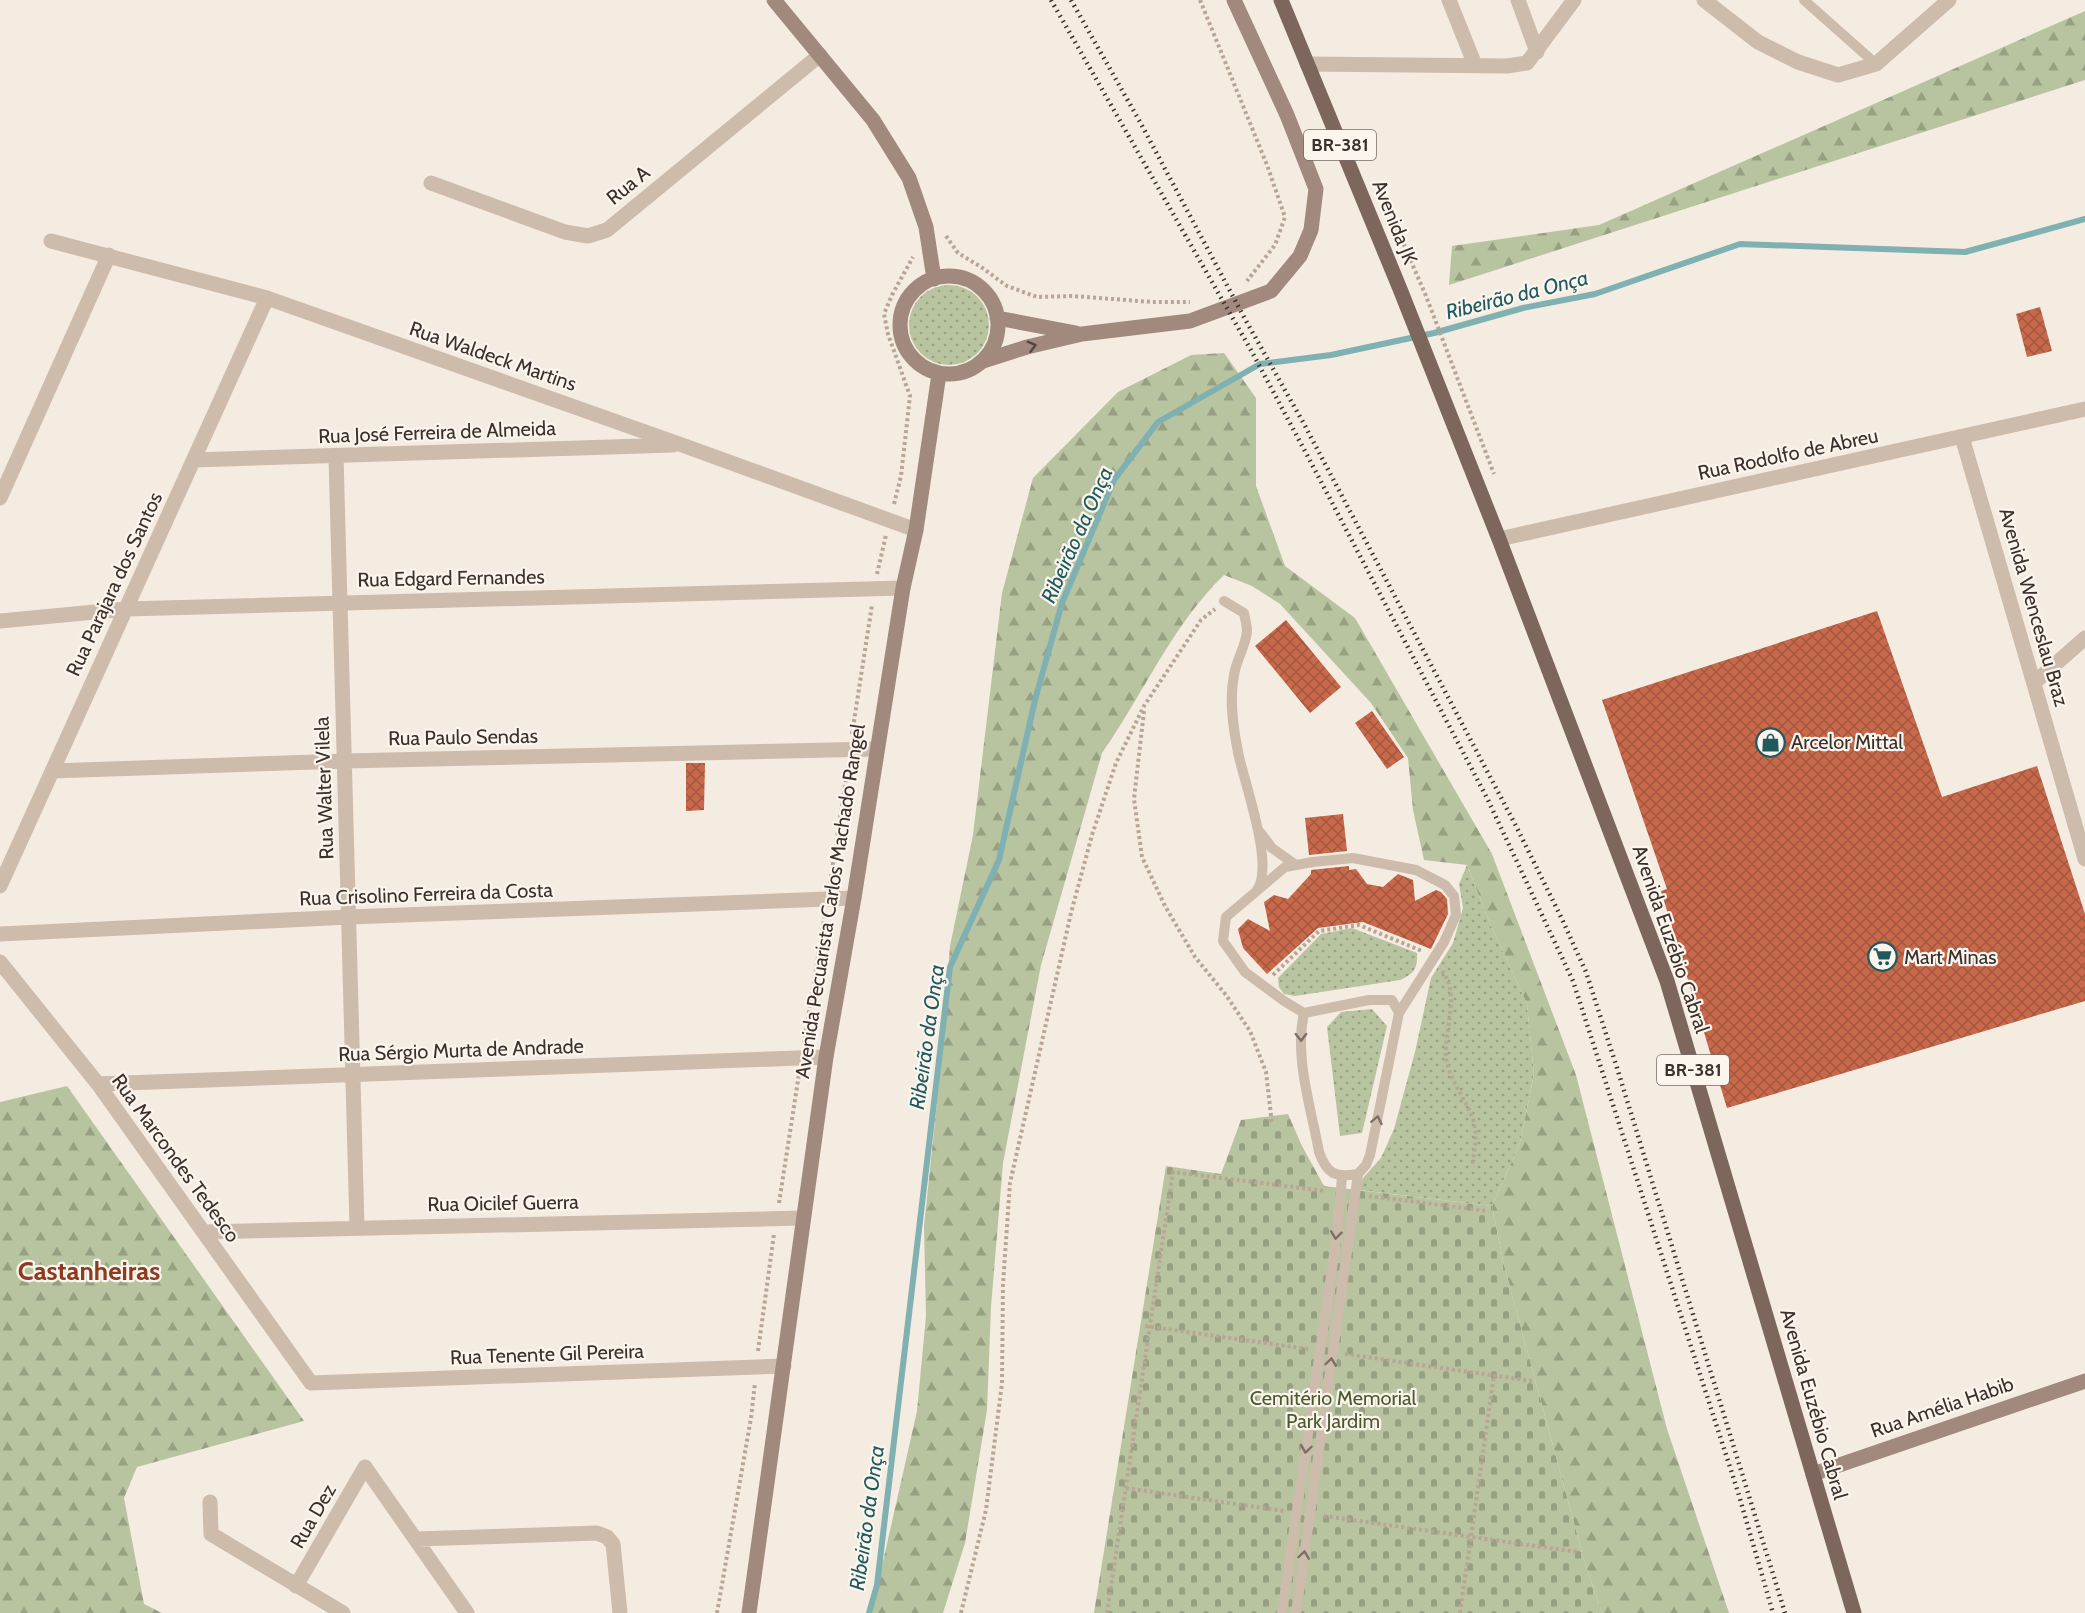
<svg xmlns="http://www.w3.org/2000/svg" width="2085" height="1613" viewBox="0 0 2085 1613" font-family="Cabin,sans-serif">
  <defs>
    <pattern id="grass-dots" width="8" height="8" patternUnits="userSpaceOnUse" patternTransform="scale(1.5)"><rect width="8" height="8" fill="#b8c4a0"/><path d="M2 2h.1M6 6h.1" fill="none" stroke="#97a083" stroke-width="1.8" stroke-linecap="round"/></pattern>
    <pattern id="forest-firs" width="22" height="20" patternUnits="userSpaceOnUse" patternTransform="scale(1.5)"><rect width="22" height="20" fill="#b8c4a0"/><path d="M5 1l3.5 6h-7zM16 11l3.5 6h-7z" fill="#97a083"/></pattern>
    <pattern id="cemetery-stones" width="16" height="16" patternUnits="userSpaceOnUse" patternTransform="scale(1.5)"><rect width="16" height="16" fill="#b8c4a0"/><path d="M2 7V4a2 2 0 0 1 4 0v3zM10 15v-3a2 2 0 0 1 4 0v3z" fill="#97a083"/></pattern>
    <pattern id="building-cross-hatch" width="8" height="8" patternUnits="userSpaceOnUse" patternTransform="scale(1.5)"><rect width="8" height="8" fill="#c8694b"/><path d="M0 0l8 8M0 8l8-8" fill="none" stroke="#a4573f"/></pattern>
  </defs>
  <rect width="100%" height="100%" fill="#f4ebe1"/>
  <!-- grass -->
  <path fill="url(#grass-dots)" d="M909 325a40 40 0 1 1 80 0a40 40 0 1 1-80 0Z
    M 1467,865 L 1489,921 L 1527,1004 L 1534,1074 L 1520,1143 L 1492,1206 L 1359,1190 L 1363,1178 L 1381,1158 L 1394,1129 L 1415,1052 L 1431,978 L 1453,943 L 1463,908 L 1459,884 Z
    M 1352,928 L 1417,953 C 1418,968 1414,974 1400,980 L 1295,996 L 1284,994 L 1279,987 L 1278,978 L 1321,934 Z
    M 1372,1009 L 1387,1026 L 1362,1133 L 1340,1136 L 1327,1027 L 1341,1012 Z"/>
  <!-- forest -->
  <path fill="url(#forest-firs)" d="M 2085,11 L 2085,80 L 1449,285 L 1452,246 L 1599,225 Z
    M 1224,353 L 1256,398 L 1256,486 L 1285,566 L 1355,618 L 1492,854 L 1576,1075 L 1667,1429 L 1729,1613 L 1602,1613 L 1584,1560 L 1504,1265 L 1492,1206 L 1520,1143 L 1534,1074 L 1527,1004 L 1489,921 L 1467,865 L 1424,860 L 1413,810 L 1408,758 L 1371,703 L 1280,604 L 1252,586 L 1224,575 C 1172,625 1143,695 1102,753 L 1041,965 L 1003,1163 L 991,1307 L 987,1410 L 965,1543 L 943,1613 L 869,1613 L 882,1566 L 917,1411 L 926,1316 L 924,1226 L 941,1064 L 950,946 L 973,835 L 1002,593 L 1033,478 L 1118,392 L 1191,355 Z
    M 67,1086 L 304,1421 L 137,1467 L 124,1498 L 144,1604 L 162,1613 L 0,1613 L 0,1102 Z"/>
  <!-- cemetery -->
  <path fill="url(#cemetery-stones)" d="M 1288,1114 L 1302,1146 L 1324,1186 L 1492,1206 L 1504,1265 L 1584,1560 L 1602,1613 L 1094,1613 L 1166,1166 L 1221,1174 L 1241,1120 Z"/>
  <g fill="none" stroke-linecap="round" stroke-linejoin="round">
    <!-- stream -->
    <path stroke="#7fb0b2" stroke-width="6" d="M 869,1613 L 877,1585 L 950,967 L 999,860 L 1035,700 L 1062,603 L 1114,480 L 1158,422 L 1260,364 L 1331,355 L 1434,333 L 1523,308 L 1595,294 L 1740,244 L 1965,252 L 2085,219"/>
  </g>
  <!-- building -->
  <path fill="url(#building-cross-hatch)" d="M 2040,307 L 2052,351 L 2027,357 L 2016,314 Z
    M 1877,611 L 1942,797 L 2037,766 L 2085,914 L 2085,1001 L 1727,1108 L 1661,891 L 1667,889 L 1602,700 Z
    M 1286,620 L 1341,687 L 1310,713 L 1255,646 Z
    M 1372,711 L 1404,757 L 1387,769 L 1355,723 Z
    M 686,763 L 705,763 L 704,810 L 686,811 Z
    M 1343,814 L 1347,851 L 1309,855 L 1305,818 Z
    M 1349,866 L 1349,870 L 1356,869 L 1367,884 L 1383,887 L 1398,874 L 1413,880 L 1415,901 L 1436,890 L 1441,892 L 1447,899 L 1448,914 L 1431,949 L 1363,922 L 1318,928 L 1267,974 L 1243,948 L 1238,929 L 1248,919 L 1270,931 L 1264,902 L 1274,895 L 1288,899 L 1311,874 L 1311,870 Z"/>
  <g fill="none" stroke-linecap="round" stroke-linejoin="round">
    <!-- path -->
    <path stroke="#b9a596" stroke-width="4" stroke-dasharray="3 3" stroke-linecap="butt" d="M 1200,0 L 1267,165 L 1285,217 L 1275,245 L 1247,281
      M 1382,194 L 1426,296 L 1494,474
      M 946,236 L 958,253 L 981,267 L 1007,286 L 1037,297 L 1073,296 L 1152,302 L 1190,302
      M 894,504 L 901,476 L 910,396 L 888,334 L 884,314 L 892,295 L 913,257
      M 877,574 L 886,535
      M 1144,711 L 1134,799 L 1142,857 L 1165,906 L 1195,957 L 1226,995 L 1250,1031 L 1266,1072 L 1272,1124
      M 852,734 L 872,605
      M 830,883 L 848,766
      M 1442,971 C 1461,995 1444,1027 1446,1056 C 1448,1079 1465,1097 1473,1119 C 1478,1134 1475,1150 1472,1165
      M 1273,975 L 1319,931 L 1359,925 L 1422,951
      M 804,1043 L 825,914
      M 1369,1196 L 1488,1211
      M 779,1203 L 799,1074
      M 1145,1326 L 1308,1349
      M 758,1351 L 774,1234
      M 1345,1354 L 1532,1381
      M 1126,1488 L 1284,1511
      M 1324,1516 L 1578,1552
      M 717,1613 L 751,1418 L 755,1383
      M 961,1613 L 986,1510 L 1002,1383 L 1003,1284 L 1010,1183 L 1071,913 L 1092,835 L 1116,763 L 1144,706 L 1201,620 L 1215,609
      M 1107,1613 L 1173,1172 L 1326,1191
      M 1460,1613 L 1494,1375"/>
    <!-- lane -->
    <path stroke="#cdbbac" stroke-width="10" d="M 1804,0 L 1876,64
      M 1224,601 L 1244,613 C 1245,619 1247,625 1247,631 C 1246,646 1236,660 1234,675 C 1229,700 1233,727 1238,752 C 1244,783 1275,865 1257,890
      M 1260,832 L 1272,848 L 1296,865
      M 1304,1013 L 1284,1001 L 1245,972 L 1223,941 L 1226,917 L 1285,867 L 1313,862 L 1353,858 L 1416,870 L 1445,885 L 1454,896 L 1456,915 L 1444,942 L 1399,1013
      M 1282,1613 L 1337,1234 L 1342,1177
      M 1296,1613 L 1358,1174 L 1366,1165 L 1370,1155 L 1399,1013 L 1392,1000 L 1369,1000 L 1304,1013 C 1294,1057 1311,1107 1319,1152 C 1327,1174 1335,1178 1358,1174"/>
    <!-- street -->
    <path stroke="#cdbbac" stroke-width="15" d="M 1449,0 L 1475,65
      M 1518,0 L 1537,52
      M 1704,0 L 1758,42 L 1798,62 L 1838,75 L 1876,64 L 1949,0
      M 1307,64 L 1507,66 L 1527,63 L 1574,0
      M 431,183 L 565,232 L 588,236 L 607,230 L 820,55
      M 51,241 L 267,298 L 682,445 L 916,530
      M 1962,437 L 2085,859
      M 336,456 L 357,1227
      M 194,460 L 673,445
      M 0,498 L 109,255
      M 1499,539 L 2085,409
      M 0,621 L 126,609 L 903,588
      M 2034,683 L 2085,638
      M 52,771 L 345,761 L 876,749
      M 0,886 L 267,298
      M 0,934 L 349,917 L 854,898
      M 0,962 L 98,1084 L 311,1383 L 784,1366
      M 98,1084 L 826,1057
      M 205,1232 L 803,1218
      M 210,1502 L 211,1534 L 343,1613
      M 416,1539 L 597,1533 L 607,1537 L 613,1544 L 620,1613
      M 296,1586 L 365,1467 L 467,1613"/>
    <!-- secondary -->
    <path stroke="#a18a7d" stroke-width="15" d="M 774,0 L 873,120 L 909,178 L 926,227 L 934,279
      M900 325a49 49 0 1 1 98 0a49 49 0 1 1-98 0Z
      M 997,318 L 1076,333
      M 983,361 L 1027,347 L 1082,334 L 1190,321 L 1271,291 L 1300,256 L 1311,230 L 1316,189 L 1287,115 L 1234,0
      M 1813,1474 L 2085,1381
      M 749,1613 L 826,1057 L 854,898 L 903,588 L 916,530 L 939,374"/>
    <!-- primary -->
    <path stroke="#7d675c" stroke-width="15" d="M 1281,0 L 1400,289 L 1499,539 L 1667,981 L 1854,1613"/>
    <!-- rail -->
    <path stroke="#3b302b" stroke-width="4.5" stroke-dasharray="1.5 4.5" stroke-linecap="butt" d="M 1051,0 L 1252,352 L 1307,455 L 1487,798 L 1573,981 L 1738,1492 L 1773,1613
      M 1071,0 L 1140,122 L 1245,319 L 1304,424 L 1516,826 L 1561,917 L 1586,972 L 1618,1071 L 1785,1613"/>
  </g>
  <!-- one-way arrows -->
  <defs><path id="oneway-chevron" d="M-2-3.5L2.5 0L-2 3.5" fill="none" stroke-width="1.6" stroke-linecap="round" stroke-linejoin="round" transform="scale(1.5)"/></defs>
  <use stroke="#544640" href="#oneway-chevron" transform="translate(1032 346) rotate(-15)"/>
  <g stroke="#7d6f65">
    <use href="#oneway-chevron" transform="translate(1301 1037) rotate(89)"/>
    <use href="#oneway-chevron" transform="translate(1377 1120) rotate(-78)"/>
    <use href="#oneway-chevron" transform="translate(1336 1235) rotate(97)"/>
    <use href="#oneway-chevron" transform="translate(1331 1362) rotate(-82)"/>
    <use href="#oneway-chevron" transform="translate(1306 1449) rotate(98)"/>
    <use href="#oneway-chevron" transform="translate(1304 1555) rotate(-82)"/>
  </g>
  <!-- icons -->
  <defs>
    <symbol id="shop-ring" viewBox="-11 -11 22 22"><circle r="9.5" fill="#fbf5ee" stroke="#1f5a5e" stroke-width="1.5"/><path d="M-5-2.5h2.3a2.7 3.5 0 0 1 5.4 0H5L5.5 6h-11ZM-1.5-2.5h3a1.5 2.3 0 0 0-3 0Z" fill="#1f5a5e"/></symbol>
    <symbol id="supermarket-ring" viewBox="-11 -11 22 22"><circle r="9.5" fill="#fbf5ee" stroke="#1f5a5e" stroke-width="1.5"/><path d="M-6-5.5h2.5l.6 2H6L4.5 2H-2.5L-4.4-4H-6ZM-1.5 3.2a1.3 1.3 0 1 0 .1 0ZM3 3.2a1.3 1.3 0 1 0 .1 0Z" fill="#1f5a5e"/></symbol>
  </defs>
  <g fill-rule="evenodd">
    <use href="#shop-ring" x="1754" y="726" width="33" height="33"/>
    <use href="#supermarket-ring" x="1866" y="940" width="33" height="33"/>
  </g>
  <g text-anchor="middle" stroke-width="4.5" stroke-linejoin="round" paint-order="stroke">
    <!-- shield labels -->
    <g fill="#fbf5ee" stroke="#756b66" stroke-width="1.5">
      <rect x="1304" y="130" width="72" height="30" rx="4.5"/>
      <rect x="1657" y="1055" width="72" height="30" rx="4.5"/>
    </g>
    <g font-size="18" font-weight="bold" fill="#3b302b">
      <text x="1340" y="151">BR-381</text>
      <text x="1693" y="1076">BR-381</text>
    </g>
    <!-- street labels -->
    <g font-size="20" fill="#3b302b" stroke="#fbf5ee">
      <text transform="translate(628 185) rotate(-39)" y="7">Rua A</text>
      <text transform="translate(1395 222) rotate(68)" y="7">Avenida JK</text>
      <text transform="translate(493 356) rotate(19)" y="7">Rua Waldeck Martins</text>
      <text transform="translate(437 432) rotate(-2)" y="7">Rua José Ferreira de Almeida</text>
      <text transform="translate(1788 454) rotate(-12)" y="7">Rua Rodolfo de Abreu</text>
      <text transform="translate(451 578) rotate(-1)" y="7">Rua Edgard Fernandes</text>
      <text transform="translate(114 584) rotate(-65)" y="7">Rua Parajara dos Santos</text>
      <text transform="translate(2034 607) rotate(74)" y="7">Avenida Wenceslau Braz</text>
      <text transform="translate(463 737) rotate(-1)" y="7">Rua Paulo Sendas</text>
      <text transform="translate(324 788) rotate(-92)" y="7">Rua Walter Vilela</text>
      <text transform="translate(426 894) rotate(-2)" y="7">Rua Crisolino Ferreira da Costa</text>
      <text transform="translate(830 901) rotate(-81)" y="7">Avenida Pecuarista Carlos Machado Rangel</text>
      <text transform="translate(1671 939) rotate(71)" y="7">Avenida Euzébio Cabral</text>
      <text transform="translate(461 1050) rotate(-2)" y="7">Rua Sérgio Murta de Andrade</text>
      <text transform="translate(176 1158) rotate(54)" y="7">Rua Marcondes Tedesco</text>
      <text transform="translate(503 1203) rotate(-1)" y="7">Rua Oicilef Guerra</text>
      <text transform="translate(547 1354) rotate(-2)" y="7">Rua Tenente Gil Pereira</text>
      <text transform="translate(1814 1404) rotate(74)" y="7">Avenida Euzébio Cabral</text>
      <text transform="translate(1942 1407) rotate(-19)" y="7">Rua Amélia Habib</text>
      <text transform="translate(313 1516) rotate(-60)" y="7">Rua Dez</text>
    </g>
    <!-- poi labels -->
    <g font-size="20" fill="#3b302b" stroke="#fbf5ee" text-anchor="start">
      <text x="1791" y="749">Arcelor Mittal</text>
      <text x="1904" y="964">Mart Minas</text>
    </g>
    <!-- park labels -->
    <g font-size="20" fill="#4a5a2e" stroke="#fbf5ee">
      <text x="1333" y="1405">Cemitério Memorial<tspan x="1333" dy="23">Park Jardim</tspan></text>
    </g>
    <!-- water labels -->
    <g font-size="21" font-style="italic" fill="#1f5a5e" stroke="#fbf5ee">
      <text transform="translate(1517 295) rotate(-14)" y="7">Ribeirão da Onça</text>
      <text transform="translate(1077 535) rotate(-66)" y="7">Ribeirão da Onça</text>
      <text transform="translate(927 1037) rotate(-82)" y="7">Ribeirão da Onça</text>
      <text transform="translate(867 1518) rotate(-82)" y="7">Ribeirão da Onça</text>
    </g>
    <!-- district labels -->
    <g font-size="26" font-weight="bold" fill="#8c3b22" stroke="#fbf5ee">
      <text x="89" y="1280">Castanheiras</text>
    </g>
  </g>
</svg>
